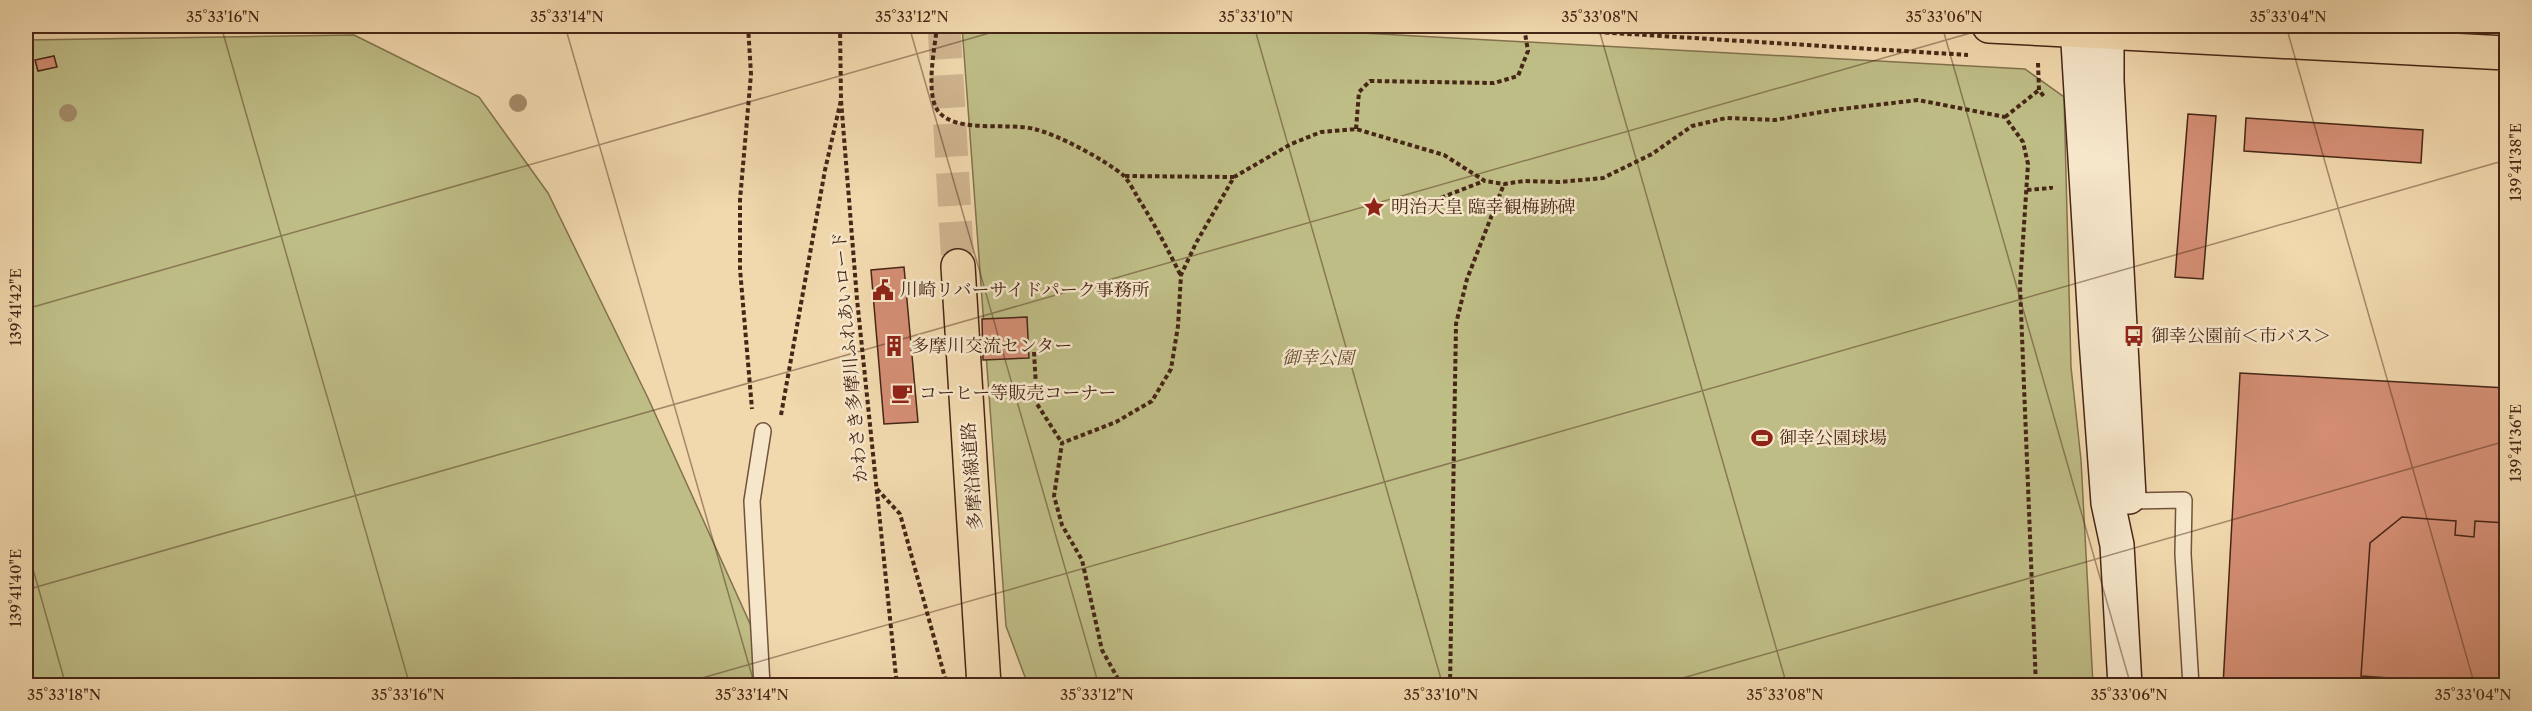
<svg xmlns="http://www.w3.org/2000/svg" width="2532" height="711" viewBox="0 0 2532 711" font-family="'Libre Caslon Text','Noto Serif JP',serif">
  <rect width="100%" height="100%" fill="#f1d8ad"/>
  <filter id="stains"><feTurbulence type="fractalNoise" baseFrequency=".00333" numOctaves="4"/><feColorMatrix values="0 0 0 0 .2 0 0 0 0 .09 0 0 0 0 .02 0 0 0 .5 -.17"/></filter>
  <radialGradient id="worn" r=".72"><stop offset=".6" stop-color="#630" stop-opacity="0"/><stop offset="1" stop-color="#630" stop-opacity=".3"/></radialGradient>
  <!-- green -->
  <path fill="#bfbd86" stroke="#82724e" stroke-width="1.5" d="M 962,26 L 1233,26 L 2025,69 L 2064,97 L 2071,367 L 2081,460 L 2093,685 L 1028,685 L 1006,626 Z
    M 354,35 L 479,97 L 548,193 L 648,398 L 766,659 L 768,685 L 26,685 L 26,40 Z"/>
  <!-- building -->
  <path fill="#d48e74" stroke="#462616" stroke-width="1.5" d="M 54,56 L 57,67 L 38,71 L 35,60 Z
    M 2188,114 L 2216,116 L 2203,279 L 2175,277 Z
    M 2246,118 L 2423,130 L 2421,163 L 2244,151 Z
    M 904,267 L 918,422 L 884,424 L 871,270 Z
    M 1027,317 L 1029,358 L 983,360 L 982,319 Z
    M 2240,373 L 2506,388 L 2506,523 L 2475,521 L 2474,537 L 2455,535 L 2456,521 L 2402,517 L 2370,543 L 2361,676 L 2505,686 L 2223,686 Z
    M 2402,517 L 2456,521 L 2455,535 L 2474,537 L 2475,521 L 2506,523 L 2506,686 L 2361,676 L 2370,543 Z"/>
  <g fill="none" stroke-linecap="round" stroke-linejoin="round">
    <!-- primary-tunnel -->
    <path stroke="#cfb48f" stroke-width="33" stroke-dasharray="33 16" stroke-linecap="butt" d="M 944,26 L 958,266"/>
    <defs>
      <path id="lane" d="M 2130,501 L 2184,500 L 2183,554 L 2191,686
        M 762,686 L 752,501 L 763,431"/>
      <path id="secondary" d="M 2077,26 L 2096,340 L 2108,503 L 2117,545 L 2125,686
        M 2107,26 L 2107,81 L 2129,497"/>
      <path id="primary" d="M 958,266 L 984,686"/>
      <path id="highway" d="M 1989,26 L 2506,53"/>
    </defs>
    <!-- lane casing -->
    <use href="#lane" stroke="#71523c" stroke-width="18"/>
    <!-- secondary casing -->
    <use href="#secondary" stroke="#462616" stroke-width="36"/>
    <!-- primary casing -->
    <use href="#primary" stroke="#462616" stroke-width="36"/>
    <!-- highway casing -->
    <use href="#highway" stroke="#462616" stroke-width="36"/>
    <!-- path -->
    <path stroke="#462616" stroke-width="4" stroke-dasharray="4.5 3" stroke-linecap="butt" d="M 748,26 L 751,74 L 740,200 L 740,269 L 752,409
      M 840,26 L 841,100 L 857,299 L 897,686
      M 937,26 C 935,47 925,93 938,111 C 956,134 1007,122 1034,129 C 1057,134 1105,160 1123,175 C 1129,181 1134,191 1138,198 C 1154,223 1167,248 1180,274
      M 1500,26 L 1968,55
      M 2038,63 L 2039,90 L 2045,98
      M 2005,117 L 2039,90
      M 1356,129 L 1359,92 L 1370,81 L 1494,83 L 1518,76 L 1528,51 L 1524,27
      M 1125,176 L 1234,177
      M 2027,190 L 2051,188 L 2051,186
      M 1420,206 L 1484,181
      M 1034,352 L 1037,404 L 1062,443
      M 781,415 L 825,170 L 841,100
      M 877,489 L 900,514 L 947,685
      M 1122,686 L 1102,650 L 1082,560 L 1062,525 L 1054,496 L 1062,443 L 1116,422 L 1152,401 L 1171,369 L 1178,326 L 1181,275 L 1196,243 L 1234,177 L 1291,144 L 1321,132 L 1356,129 L 1444,155 L 1485,181 L 1504,184 L 1524,181 L 1560,182 L 1603,178 L 1652,154 L 1692,126 L 1726,118 L 1775,120 L 1833,110 L 1918,100 L 2005,117 L 2023,142 L 2028,164 L 2020,286 L 2036,686
      M 1450,686 L 1456,324 L 1467,279 L 1504,184"/>
    <!-- lane -->
    <use href="#lane" stroke="#f6e6ca" stroke-width="15"/>
    <!-- secondary -->
    <use href="#secondary" stroke="#f6e6ca" stroke-width="33"/>
    <!-- primary -->
    <use href="#primary" stroke="#f1d8ad" stroke-width="33"/>
    <!-- highway -->
    <use href="#highway" stroke="#f1d8ad" stroke-width="33"/>
  </g>
  <!-- trees -->
  <g fill="#a38b69">
    <circle cx="518" cy="103" r="9"/>
    <circle cx="68" cy="113" r="9"/>
  </g>
  <!-- ticks -->
  <path fill="none" stroke="#462616" stroke-width="1.5" stroke-opacity="0.45" d="M 221,26 L 410,686M 565,26 L 755,686M 909,26 L 1099,686M 1254,26 L 1443,686M 1598,26 L 1787,686M 1942,26 L 2131,686M 2286,26 L 2475,686M 26,28 L 33,26M 26,309 L 1014,26M 26,544 L 66,686M 26,590 L 1995,26M 674,686 L 2506,160M 1655,686 L 2506,441"/>
  <!-- icons -->
  <defs>
    <symbol id="sight-bare" viewBox="-9 -9 18 18"><path d="M0-6L1.8-2.2L6-1.7L2.9 1.2L3.7 5.4L0 3.3L-3.7 5.4L-2.9 1.2L-6-1.7L-1.8-2.2Z" fill="#8f2418" stroke="#f6e6ca" stroke-width="2.5" paint-order="stroke"/></symbol>
    <symbol id="civic-bare" viewBox="-9 -9 18 18"><path d="M-.6-6.5H3V-4.5H.6V-3L4-1V1h2V6H-6V1h2V-1L-.6-3ZM-1.2 2.5V6h2.4V2.5Z" fill="#8f2418" stroke="#f6e6ca" stroke-width="2.5" paint-order="stroke"/></symbol>
    <symbol id="bus-bare" viewBox="-9 -9 18 18"><path d="M-5-6H5V4H4V6H2V4H-2V6H-4V4H-5ZM-3.5-4V0h7V-4ZM-3.5 1.2v1.5H-2V1.2ZM2 1.2v1.5H3.5V1.2Z" fill="#8f2418" stroke="#f6e6ca" stroke-width="2.5" paint-order="stroke"/></symbol>
    <symbol id="building-bare" viewBox="-9 -9 18 18"><path d="M-4-6H4V6H1V3H-1V6H-4ZM-2.5-4.3h1.7v1.8h-1.7ZM.8-4.3h1.7v1.8H.8ZM-2.5-1h1.7V.8h-1.7ZM.8-1h1.7V.8H.8Z" fill="#8f2418" stroke="#f6e6ca" stroke-width="2.5" paint-order="stroke"/></symbol>
    <symbol id="cafe-bare" viewBox="-9 -9 18 18"><path d="M-5.5-4.5H6V0H3Q3 3.5 0 3.5H-2.5Q-5.5 3.5-5.5 0ZM3-3.2v2h1.7v-2ZM-6 4.5H4V6H-6Z" fill="#8f2418" stroke="#f6e6ca" stroke-width="2.5" paint-order="stroke"/></symbol>
    <symbol id="stadium-bare" viewBox="-9 -9 18 18"><path d="M0-5a6.5 5 0 1 0 0 10a6.5 5 0 1 0 0-10ZM-3.5-1.8h7v3.6h-7Z" fill="#8f2418" stroke="#f6e6ca" stroke-width="2.5" paint-order="stroke"/></symbol>
  </defs>
  <g fill-rule="evenodd">
    <use href="#sight-bare" x="1359" y="192" width="30" height="30"/>
    <use href="#civic-bare" x="868" y="275" width="30" height="30"/>
    <use href="#bus-bare" x="2119" y="321" width="30" height="30"/>
    <use href="#building-bare" x="879" y="331" width="30" height="30"/>
    <use href="#cafe-bare" x="887" y="378" width="30" height="30"/>
    <use href="#stadium-bare" x="1747" y="423" width="30" height="30"/>
  </g>
  <g text-anchor="middle" stroke-width="5" stroke-linejoin="round" paint-order="stroke">
    <!-- poi labels -->
    <g font-size="18" fill="#462616" stroke="#f6e6ca" text-anchor="start">
      <text x="1391" y="213">明治天皇 臨幸観梅跡碑</text>
      <text x="900" y="296">川崎リバーサイドパーク事務所</text>
      <text x="2151" y="342">御幸公園前＜市バス＞</text>
      <text x="911" y="352">多摩川交流センター</text>
      <text x="919" y="399">コーヒー等販売コーナー</text>
      <text x="1779" y="444">御幸公園球場</text>
    </g>
    <!-- street labels -->
    <g font-size="18" fill="#462616" stroke="#f6e6ca">
      <text transform="translate(850 357) rotate(-95)" y="6">かわさき多摩川ふれあいロード</text>
      <text transform="translate(972 476) rotate(-94)" y="6">多摩沿線道路</text>
    </g>
    <!-- park labels -->
    <g font-size="18" font-style="italic" fill="#644c32" stroke="#f6e6ca">
      <text x="1318" y="364">御幸公園</text>
    </g>
  </g>
  <!-- margin -->
  <rect width="2532" height="711" fill="none" stroke="#f1d8ad" stroke-width="66"/>
  <rect x="33" y="33" width="2466" height="645" fill="none" stroke="#462616" stroke-width="2"/>
  <g font-size="15" text-anchor="middle" fill="#462616">
    <text x="223" y="22">35°33'16"N</text>
    <text x="567" y="22">35°33'14"N</text>
    <text x="912" y="22">35°33'12"N</text>
    <text x="1256" y="22">35°33'10"N</text>
    <text x="1600" y="22">35°33'08"N</text>
    <text x="1944" y="22">35°33'06"N</text>
    <text x="2288" y="22">35°33'04"N</text>
    <text transform="translate(2516 162) rotate(-90)" y="5">139°41'38"E</text>
    <text transform="translate(16 307) rotate(-90)" y="5">139°41'42"E</text>
    <text transform="translate(2516 443) rotate(-90)" y="5">139°41'36"E</text>
    <text transform="translate(16 588) rotate(-90)" y="5">139°41'40"E</text>
    <text x="64" y="700">35°33'18"N</text>
    <text x="408" y="700">35°33'16"N</text>
    <text x="752" y="700">35°33'14"N</text>
    <text x="1097" y="700">35°33'12"N</text>
    <text x="1441" y="700">35°33'10"N</text>
    <text x="1785" y="700">35°33'08"N</text>
    <text x="2129" y="700">35°33'06"N</text>
    <text x="2473" y="700">35°33'04"N</text>
  </g>
  <rect width="100%" height="100%" filter="url(#stains)"/>
  <rect width="100%" height="100%" fill="url(#worn)"/>
</svg>
